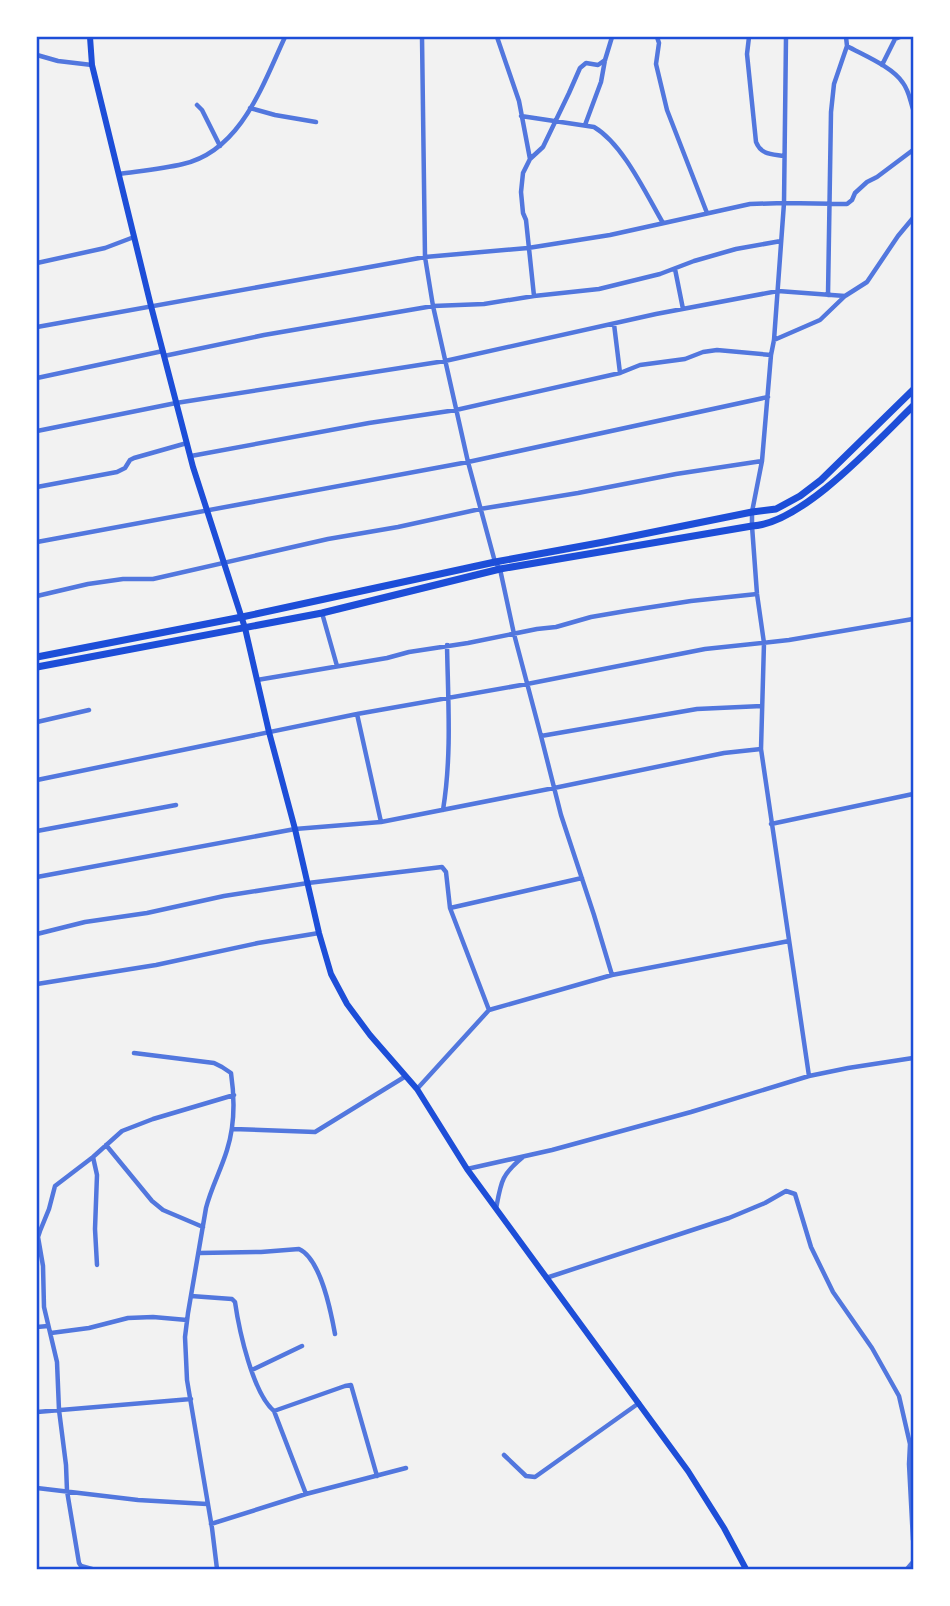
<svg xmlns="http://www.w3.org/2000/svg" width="950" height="1606" viewBox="0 0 950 1606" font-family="'Times New Roman',serif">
  <rect width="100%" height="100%" fill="#f2f2f2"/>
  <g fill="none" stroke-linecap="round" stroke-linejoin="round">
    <!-- minor -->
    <path stroke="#5277de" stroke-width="4.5" d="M 422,37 L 425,257 L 433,306 L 468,462 L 495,562 L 500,569 L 514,634 L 541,736 L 561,815 L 594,915 L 612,975
      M 497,37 L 519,101 L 530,159
      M 657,37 L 659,43 L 656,64 L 667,110 L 707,213
      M 749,37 L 747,54 L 756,142 C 761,155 772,154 784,156
      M 786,37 L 784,203 L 774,340 L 771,355 L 762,461 L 752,512 L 752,526 L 757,594 L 764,643 L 761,749 L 809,1076
      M 847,46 C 863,55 893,67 903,83 C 909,91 910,100 913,109
      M 37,55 L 58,61 L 92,65
      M 882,65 L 895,39 L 900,37
      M 197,105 L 202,110 L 220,146
      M 250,108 L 275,115 L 316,122
      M 521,116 L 594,127 C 623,144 646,194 663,223
      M 585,125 L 601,82 L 605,60 L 612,37
      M 119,174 C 140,171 162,169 183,164 C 241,151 263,84 285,37
      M 37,263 L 105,248 L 134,237
      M 675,269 L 683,309
      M 828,295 L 831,112 L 834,84 L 847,46 L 846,37
      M 534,296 L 526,220 L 523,213 L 521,192 L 523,173 L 530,159 L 543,147 L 569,93 L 580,68 L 586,63 L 598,65 L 605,60
      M 614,324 L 620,373
      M 37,327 L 425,257 L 528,248 L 610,235 L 750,204 L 784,203 L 847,204 L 852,200 L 855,193 L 867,182 L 877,177 L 913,150
      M 774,340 L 820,320 L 845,296 L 867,282 L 898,236 L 913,218
      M 164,356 L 264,335 L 433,306 L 484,304 L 534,296 L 599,289 L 660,274 L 694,261 L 736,249 L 781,241
      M 37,378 L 163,351
      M 37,431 L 176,403 L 445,361 L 656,314 L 778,291 L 845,296
      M 191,456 L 369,423 L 456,410 L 620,373 L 640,365 L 685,359 L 703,352 L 717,350 L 771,355
      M 37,487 L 117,472 L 125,468 L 130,460 L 134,458 L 187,443
      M 37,542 L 468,462 L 768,397
      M 37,596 L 88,584 L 123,579 L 153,579 L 328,539 L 398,527 L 480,509 L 578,493 L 676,474 L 762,461
      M 322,613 L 337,666
      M 257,680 L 387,658 L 409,652 L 468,643 L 537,629 L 556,627 L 591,617 L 626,611 L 691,601 L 757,594
      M 357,714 L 381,822
      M 37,722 L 89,710
      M 541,736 L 697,709 L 762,706
      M 37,780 L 357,714 L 527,684 L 705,649 L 789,640 L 913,619
      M 443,810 C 452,755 448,700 447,645
      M 771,824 L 913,794
      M 37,831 L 176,805
      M 37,877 L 295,829 L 381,822 L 554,788 L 724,753 L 761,749
      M 450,908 L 582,878
      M 37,934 L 85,922 L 147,913 L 224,896 L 308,883 L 442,867 L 446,872 L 450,908 L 489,1010
      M 37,984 L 156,965 L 258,943 L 319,933
      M 134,1053 L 214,1063 L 222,1067 L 231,1073 C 235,1100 235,1125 227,1150 C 221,1170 211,1188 206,1208 L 188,1313 L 185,1337 L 186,1358 L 187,1380 L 212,1528 L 217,1569
      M 417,1089 L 489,1010 L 612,975 L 789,941
      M 233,1129 L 315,1132 L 406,1076
      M 106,1145 L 152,1201 L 163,1210 L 203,1227
      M 93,1157 L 97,1175 L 95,1229 L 97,1265
      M 467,1169 L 552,1150 L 691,1112 L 809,1076 L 848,1068 L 913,1058
      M 496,1209 C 501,1182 501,1175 523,1157
      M 199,1253 L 261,1252 L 299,1249 C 321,1259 331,1312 335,1334
      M 546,1278 L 729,1218 L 765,1203 L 786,1191 L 795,1194 L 811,1247 L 833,1292 L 872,1348 L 899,1396 L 910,1444 L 909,1464 L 913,1540
      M 191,1296 L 232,1299 L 235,1302 C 239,1330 253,1394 274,1411 L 345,1386 L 351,1385 L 377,1476
      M 37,1327 L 48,1326
      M 51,1333 L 89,1328 L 128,1318 L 153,1317 L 187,1320
      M 252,1370 L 302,1346
      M 274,1411 L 306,1494
      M 37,1412 L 191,1399
      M 504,1455 L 526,1476 L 535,1477 L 639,1403
      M 37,1488 L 138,1500 L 207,1504
      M 211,1524 L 306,1494 L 406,1468
      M 92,1569 L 81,1566 L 79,1563 L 67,1491 L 66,1465 L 59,1410 L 57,1362 L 44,1307 L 43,1266 L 38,1237 L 40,1231 L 49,1209 L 55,1186 L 93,1157 L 122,1131 L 153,1119 L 234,1095
      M 907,1569 L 913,1562"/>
    <!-- secondary -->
    <path stroke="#1d4ed8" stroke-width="6" d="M 90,37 L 92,65 L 151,306 L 193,467 L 245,628 L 269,732 L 295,829 L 319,933 L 331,974 L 347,1004 L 370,1035 L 417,1089 L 467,1169 L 688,1471 L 724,1528 L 746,1569"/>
    <!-- primary -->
    <path stroke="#1d4ed8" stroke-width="7" d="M 37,657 L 242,617 L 495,562 L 604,542 L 752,512 L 776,509 L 800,496 L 821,480 L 913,390
      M 37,667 L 322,613 L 500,569 L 752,526 C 802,524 877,441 913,406"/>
  </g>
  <!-- border -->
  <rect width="950" height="1606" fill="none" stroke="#ffffff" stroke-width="77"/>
  <rect x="38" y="38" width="874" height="1530" fill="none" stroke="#1d4ed8" stroke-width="2.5"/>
</svg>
